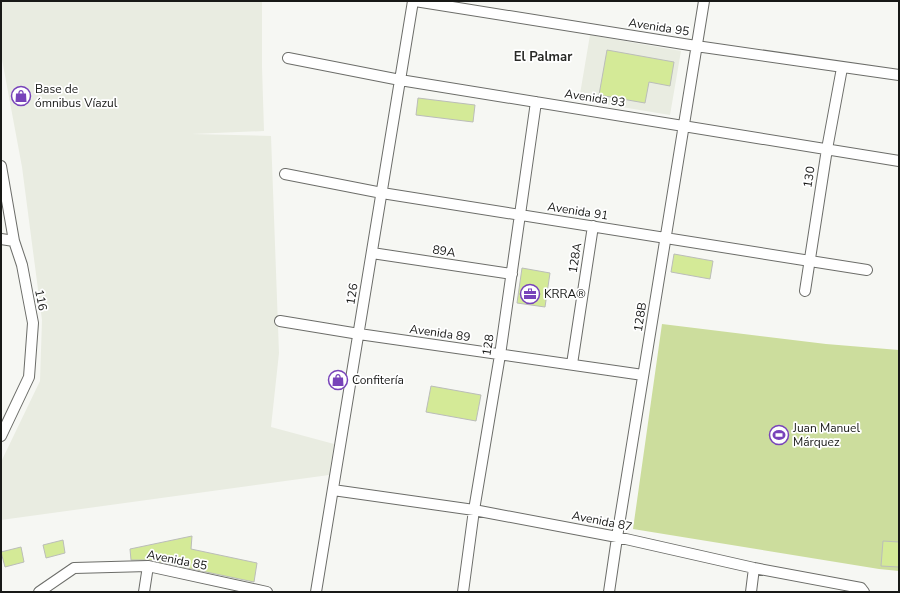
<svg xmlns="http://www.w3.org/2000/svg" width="900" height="593" viewBox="0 0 900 593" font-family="'Nunito Sans',sans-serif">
  <rect width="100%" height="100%" fill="#f6f7f3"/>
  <!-- built -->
  <path fill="#e9ece1" d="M 1,1 L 262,1 L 262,67 L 264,131 L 192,134 L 271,136 L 279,353 L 271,427 L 334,444 L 329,475 L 1,520 L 1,462 L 40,381 L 42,320 L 22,167 L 1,54 Z
    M 590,35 L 681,51 L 670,115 L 579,100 Z"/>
  <!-- green -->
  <path fill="#ccdd9d" d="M 662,324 L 826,344 L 899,350 L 899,571 L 879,569 L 633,529 Z"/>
  <!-- building -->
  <path fill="#d4ea97" stroke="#bbbdb9" d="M 607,50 L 674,62 L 670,86 L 649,82 L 645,103 L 599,95 Z
    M 418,98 L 475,105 L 473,122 L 416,115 Z
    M 674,254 L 713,261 L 710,279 L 671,272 Z
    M 522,268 L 550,273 L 545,307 L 517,303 Z
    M 431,386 L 481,395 L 476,421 L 426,412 Z
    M 192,536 L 191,549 L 257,563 L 254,582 L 149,560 L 131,560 L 130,549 Z
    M 63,540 L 65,553 L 46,558 L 43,545 Z
    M 883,541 L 899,542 L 899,567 L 881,566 Z
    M 21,547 L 24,562 L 5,567 L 1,552 Z"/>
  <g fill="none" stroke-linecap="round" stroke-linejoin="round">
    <defs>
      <path id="minor" d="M 415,1 L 696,46 L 899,75
        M 288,58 L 400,80 L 899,161
        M 1,166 L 14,241 L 22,265 L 33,323 L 29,377 L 1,436
        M 285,174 L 382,193 L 867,270
        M 1,239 L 14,241
        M 372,253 L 512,274
        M 805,291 L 827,149 L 842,68
        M 280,321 L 359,334 L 643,375
        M 572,364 L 593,226
        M 333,490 L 474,510 L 617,537 L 754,568 L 861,588 L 864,592
        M 39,592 L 74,568 L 148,566 L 267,592
        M 144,592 L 148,566
        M 316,592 L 413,1
        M 463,592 L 474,510 L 500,355 L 536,102
        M 609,592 L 618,531 L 704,1
        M 751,592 L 754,568"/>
    </defs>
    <!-- minor casing -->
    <use href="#minor" stroke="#6c6d69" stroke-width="12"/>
    <!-- minor -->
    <use href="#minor" stroke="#fff" stroke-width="10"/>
  </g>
  <!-- icons -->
  <defs>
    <symbol id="shop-ring" viewBox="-11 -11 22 22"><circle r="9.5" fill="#fff" stroke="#7843ba" stroke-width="1.5"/><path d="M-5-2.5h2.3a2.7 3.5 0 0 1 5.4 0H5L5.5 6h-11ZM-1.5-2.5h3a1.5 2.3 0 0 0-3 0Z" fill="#7843ba"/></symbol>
    <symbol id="office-ring" viewBox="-11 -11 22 22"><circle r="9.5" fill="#fff" stroke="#7843ba" stroke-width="1.5"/><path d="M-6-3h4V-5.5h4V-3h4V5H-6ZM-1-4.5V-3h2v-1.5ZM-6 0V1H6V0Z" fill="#7843ba"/></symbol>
    <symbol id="stadium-ring" viewBox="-11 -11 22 22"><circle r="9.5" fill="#fff" stroke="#7843ba" stroke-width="1.5"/><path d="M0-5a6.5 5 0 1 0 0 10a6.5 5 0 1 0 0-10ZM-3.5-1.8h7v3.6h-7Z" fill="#7843ba"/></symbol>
  </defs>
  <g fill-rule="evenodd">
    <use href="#shop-ring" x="10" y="85" width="22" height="22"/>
    <use href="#office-ring" x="519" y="283" width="22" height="22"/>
    <use href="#shop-ring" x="327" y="369" width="22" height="22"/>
    <use href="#stadium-ring" x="768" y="424" width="22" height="22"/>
  </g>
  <g text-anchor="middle" stroke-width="3.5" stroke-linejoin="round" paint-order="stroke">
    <!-- street labels -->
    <g font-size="12" fill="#181917" stroke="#fff">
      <text transform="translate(659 27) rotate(9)" y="4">Avenida 95</text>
      <text transform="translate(595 98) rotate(9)" y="4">Avenida 93</text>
      <text transform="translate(809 177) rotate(-81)" y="4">130</text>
      <text transform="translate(578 211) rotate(9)" y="4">Avenida 91</text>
      <text transform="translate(444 251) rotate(9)" y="4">89A</text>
      <text transform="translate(575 258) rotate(-81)" y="4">128A</text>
      <text transform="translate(352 294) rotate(-81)" y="4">126</text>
      <text transform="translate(41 300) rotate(79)" y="4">116</text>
      <text transform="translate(640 317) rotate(-81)" y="4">128B</text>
      <text transform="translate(440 333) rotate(8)" y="4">Avenida 89</text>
      <text transform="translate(488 345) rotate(-81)" y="4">128</text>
      <text transform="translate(602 521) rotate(11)" y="4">Avenida 87</text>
      <text transform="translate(177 560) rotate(11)" y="4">Avenida 85</text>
    </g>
    <!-- poi labels -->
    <g font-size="12" fill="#181917" stroke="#fff" text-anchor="start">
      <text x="35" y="93">Base de<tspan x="35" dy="14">ómnibus Víazul</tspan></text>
      <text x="544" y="298">KRRA®</text>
      <text x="352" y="384">Confitería</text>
      <text x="793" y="432">Juan Manuel<tspan x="793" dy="14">Márquez</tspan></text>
    </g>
    <!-- neighbourhood labels -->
    <g font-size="13" font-weight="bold" fill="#292a27" stroke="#fff">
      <text x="543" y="61">El Palmar</text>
    </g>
  </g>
  <!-- border -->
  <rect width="900" height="593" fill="none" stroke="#181917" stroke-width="4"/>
</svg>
